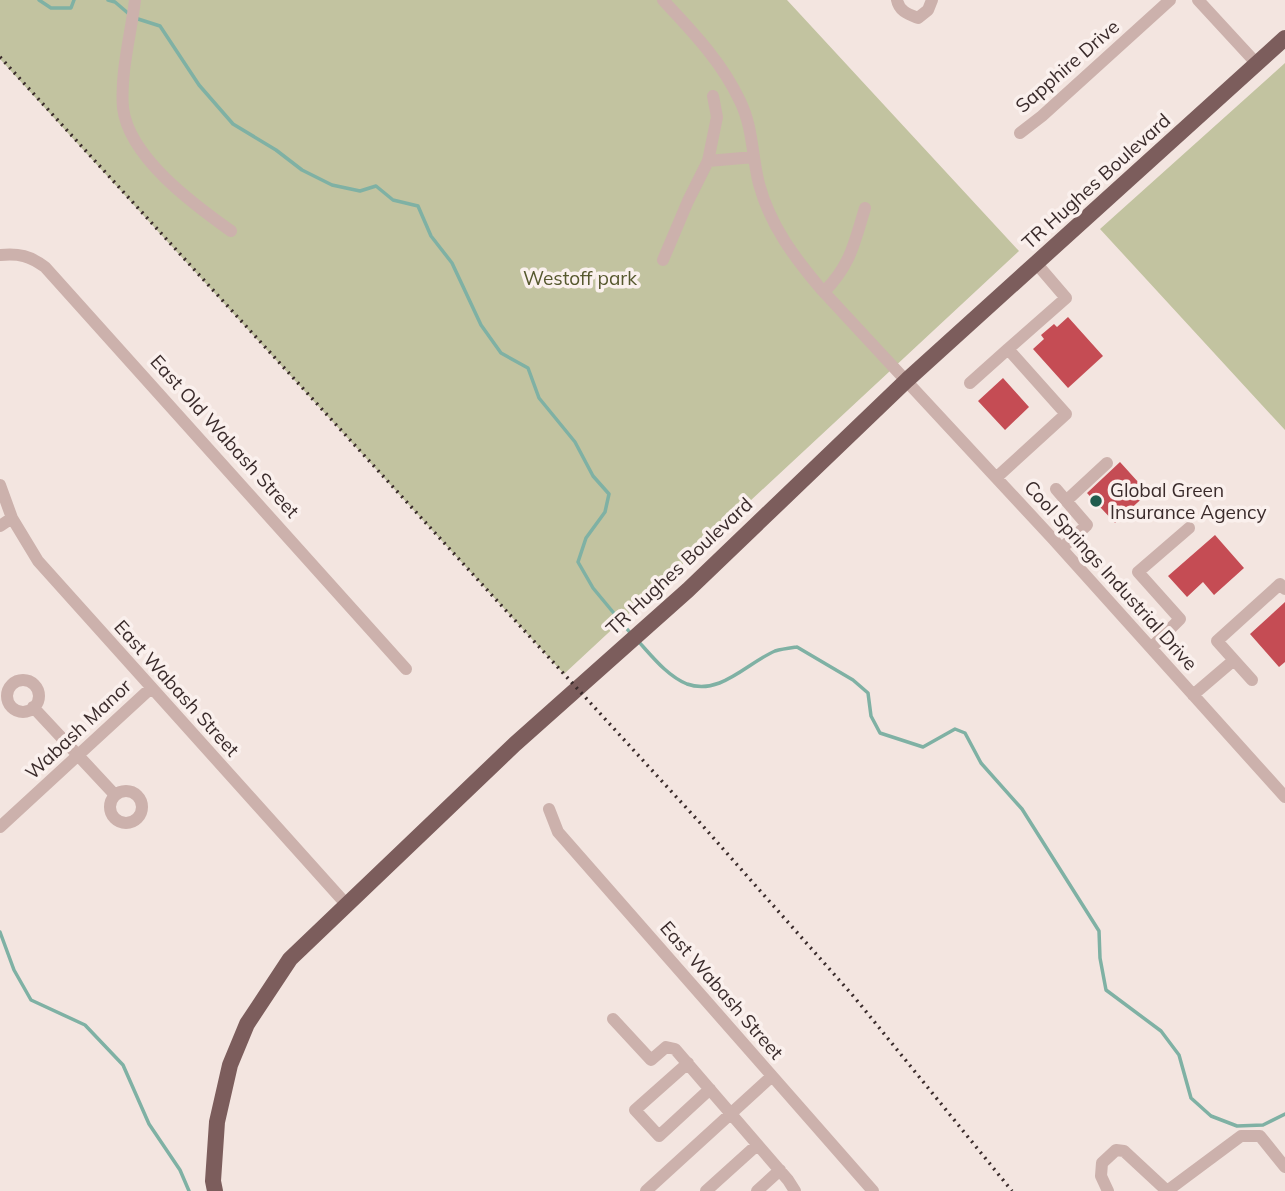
<svg xmlns="http://www.w3.org/2000/svg" width="1285" height="1191" viewBox="0 0 1285 1191" font-family="Mulish,sans-serif">
  <rect width="100%" height="100%" fill="#f3e5e0"/>
  <!-- green -->
  <path fill="#c2c3a0" d="M 0,0 L 787,0 L 1019,251 L 564,674 L 0,59 Z
    M 1285,63 L 1285,430 L 1100,229 Z"/>
  <g fill="none" stroke-linecap="round" stroke-linejoin="round">
    <!-- stream -->
    <path stroke="#7fb1a4" stroke-width="3.5" d="M 39,0 L 51,8 L 71,8 L 74,0
      M 108,0 L 115,2 L 129,14
      M 135,18 L 160,26 L 199,85 L 233,124 L 276,150 L 302,170 L 332,185 L 360,191 L 376,186 L 393,200 L 418,206 L 431,236 L 452,263 L 481,325 L 501,353 L 528,368 L 539,398 L 575,442 L 593,476 L 609,494 L 605,512 L 586,538 L 578,562 L 593,588 L 632,635
      M 638,641 C 651,655 667,676 687,684 C 720,696 747,663 775,651 C 782,649 790,648 797,647 L 853,680 L 868,693 L 871,716 L 880,733 L 923,747 L 955,729 L 965,733 L 981,763 L 1022,809 L 1099,931 L 1100,958 L 1106,990 L 1161,1031 L 1179,1055 L 1191,1098 L 1211,1116 L 1237,1126 L 1263,1125 L 1285,1114
      M 0,932 L 14,970 L 31,1000 L 85,1025 L 123,1065 L 149,1124 L 180,1170 L 189,1191"/>
  </g>
  <!-- building -->
  <path fill="#c54c54" d="M 1068,317 L 1103,356 L 1068,388 L 1033,349 L 1044,339 L 1041,335 L 1054,324 L 1057,327 Z
    M 1003,378 L 1029,407 L 1005,430 L 978,401 Z
    M 1120,462 L 1148,493 L 1115,523 L 1087,493 Z
    M 1215,535 L 1244,568 L 1214,595 L 1203,582 L 1187,597 L 1168,576 Z
    M 1285,602 L 1285,662 L 1279,667 L 1250,634 Z"/>
  <g fill="none" stroke-linecap="round" stroke-linejoin="round">
    <!-- minor -->
    <path stroke="#ccb1ac" stroke-width="12" d="M 135,0 C 131,34 120,73 123,108 C 129,157 193,204 231,231
      M 663,0 C 692,31 722,62 740,101 C 753,127 752,157 759,184 C 770,225 794,257 821,289 L 1053,539 L 1285,797
      M 897,0 C 899,11 908,14 918,18 L 928,10 L 932,0
      M 1198,0 L 1257,64
      M 1020,133 L 1042,116 L 1170,0
      M 708,161 L 754,157
      M 0,255 C 19,253 30,256 45,267 L 406,669
      M 663,260 L 688,201 L 708,161 L 717,117 L 713,96
      M 824,292 C 851,264 854,244 865,208
      M 970,383 L 1008,349
      M 997,477 L 1066,414 L 1008,349 L 1066,298 L 1036,263
      M 0,485 L 12,518 L 38,561 L 346,904
      M 1056,489 L 1087,525 L 1062,548
      M 1066,501 L 1107,463
      M 0,526 L 12,518
      M 1151,648 L 1180,619 L 1138,572 L 1189,528
      M 1234,660 L 1252,680
      M7 696a16 16 0 1 1 32 0a16 16 0 1 1-32 0Z
      M 1193,695 L 1234,660 L 1217,641 L 1280,584 L 1285,589
      M 33,707 L 115,795
      M110 807a16 16 0 1 1 32 0a16 16 0 1 1-32 0Z
      M 549,809 L 558,832 L 873,1191
      M 0,827 L 151,688
      M 613,1019 L 651,1060 L 666,1047 L 675,1049 L 788,1180 L 795,1191
      M 688,1063 L 635,1110 L 659,1136 L 710,1089
      M 646,1191 L 772,1076
      M 706,1191 L 757,1145
      M 757,1191 L 780,1170
      M 1108,1191 L 1101,1176 L 1102,1163 L 1116,1150 L 1124,1151 L 1167,1191 L 1241,1136 L 1260,1136 L 1285,1167"/>
    <!-- major -->
    <path stroke="#7c5d5c" stroke-width="16" d="M 215,1191 L 213,1181 L 217,1122 L 230,1065 L 247,1024 L 290,959 L 515,744 L 688,590 L 907,380 L 1285,38"/>
    <!-- rail -->
    <path stroke="#3a2b2b" stroke-width="3.5" stroke-dasharray="2 5" stroke-linecap="butt" d="M 0,57 L 702,825 L 855,998 L 1012,1191"/>
  </g>
  <!-- markers -->
  <circle fill="#205c4e" stroke="#faf0ed" stroke-width="2.5" cx="1096" cy="501" r="7"/>
  <g text-anchor="middle" stroke-width="7" stroke-linejoin="round" paint-order="stroke">
    <!-- street labels -->
    <g font-size="19" fill="#3a2b2b" stroke="#faf0ed">
      <text transform="translate(1067 66) rotate(-41)" y="7">Sapphire Drive</text>
      <text transform="translate(1096 181) rotate(-42)" y="7">TR Hughes Boulevard</text>
      <text transform="translate(225 436) rotate(48)" y="7">East Old Wabash Street</text>
      <text transform="translate(679 566) rotate(-43)" y="7">TR Hughes Boulevard</text>
      <text transform="translate(1111 575) rotate(48)" y="7">Cool Springs Industrial Drive</text>
      <text transform="translate(177 688) rotate(48)" y="7">East Wabash Street</text>
      <text transform="translate(78 729) rotate(-43)" y="7">Wabash Manor</text>
      <text transform="translate(722 990) rotate(49)" y="7">East Wabash Street</text>
    </g>
    <!-- park labels -->
    <g font-size="19" fill="#56582e" stroke="#faf0ed">
      <text x="580" y="285">Westoff park</text>
    </g>
    <!-- poi labels -->
    <g font-size="19" fill="#3a2b2b" stroke="#faf0ed" text-anchor="start">
      <text x="1110" y="497">Global Green<tspan x="1110" dy="22">Insurance Agency</tspan></text>
    </g>
  </g>
</svg>
